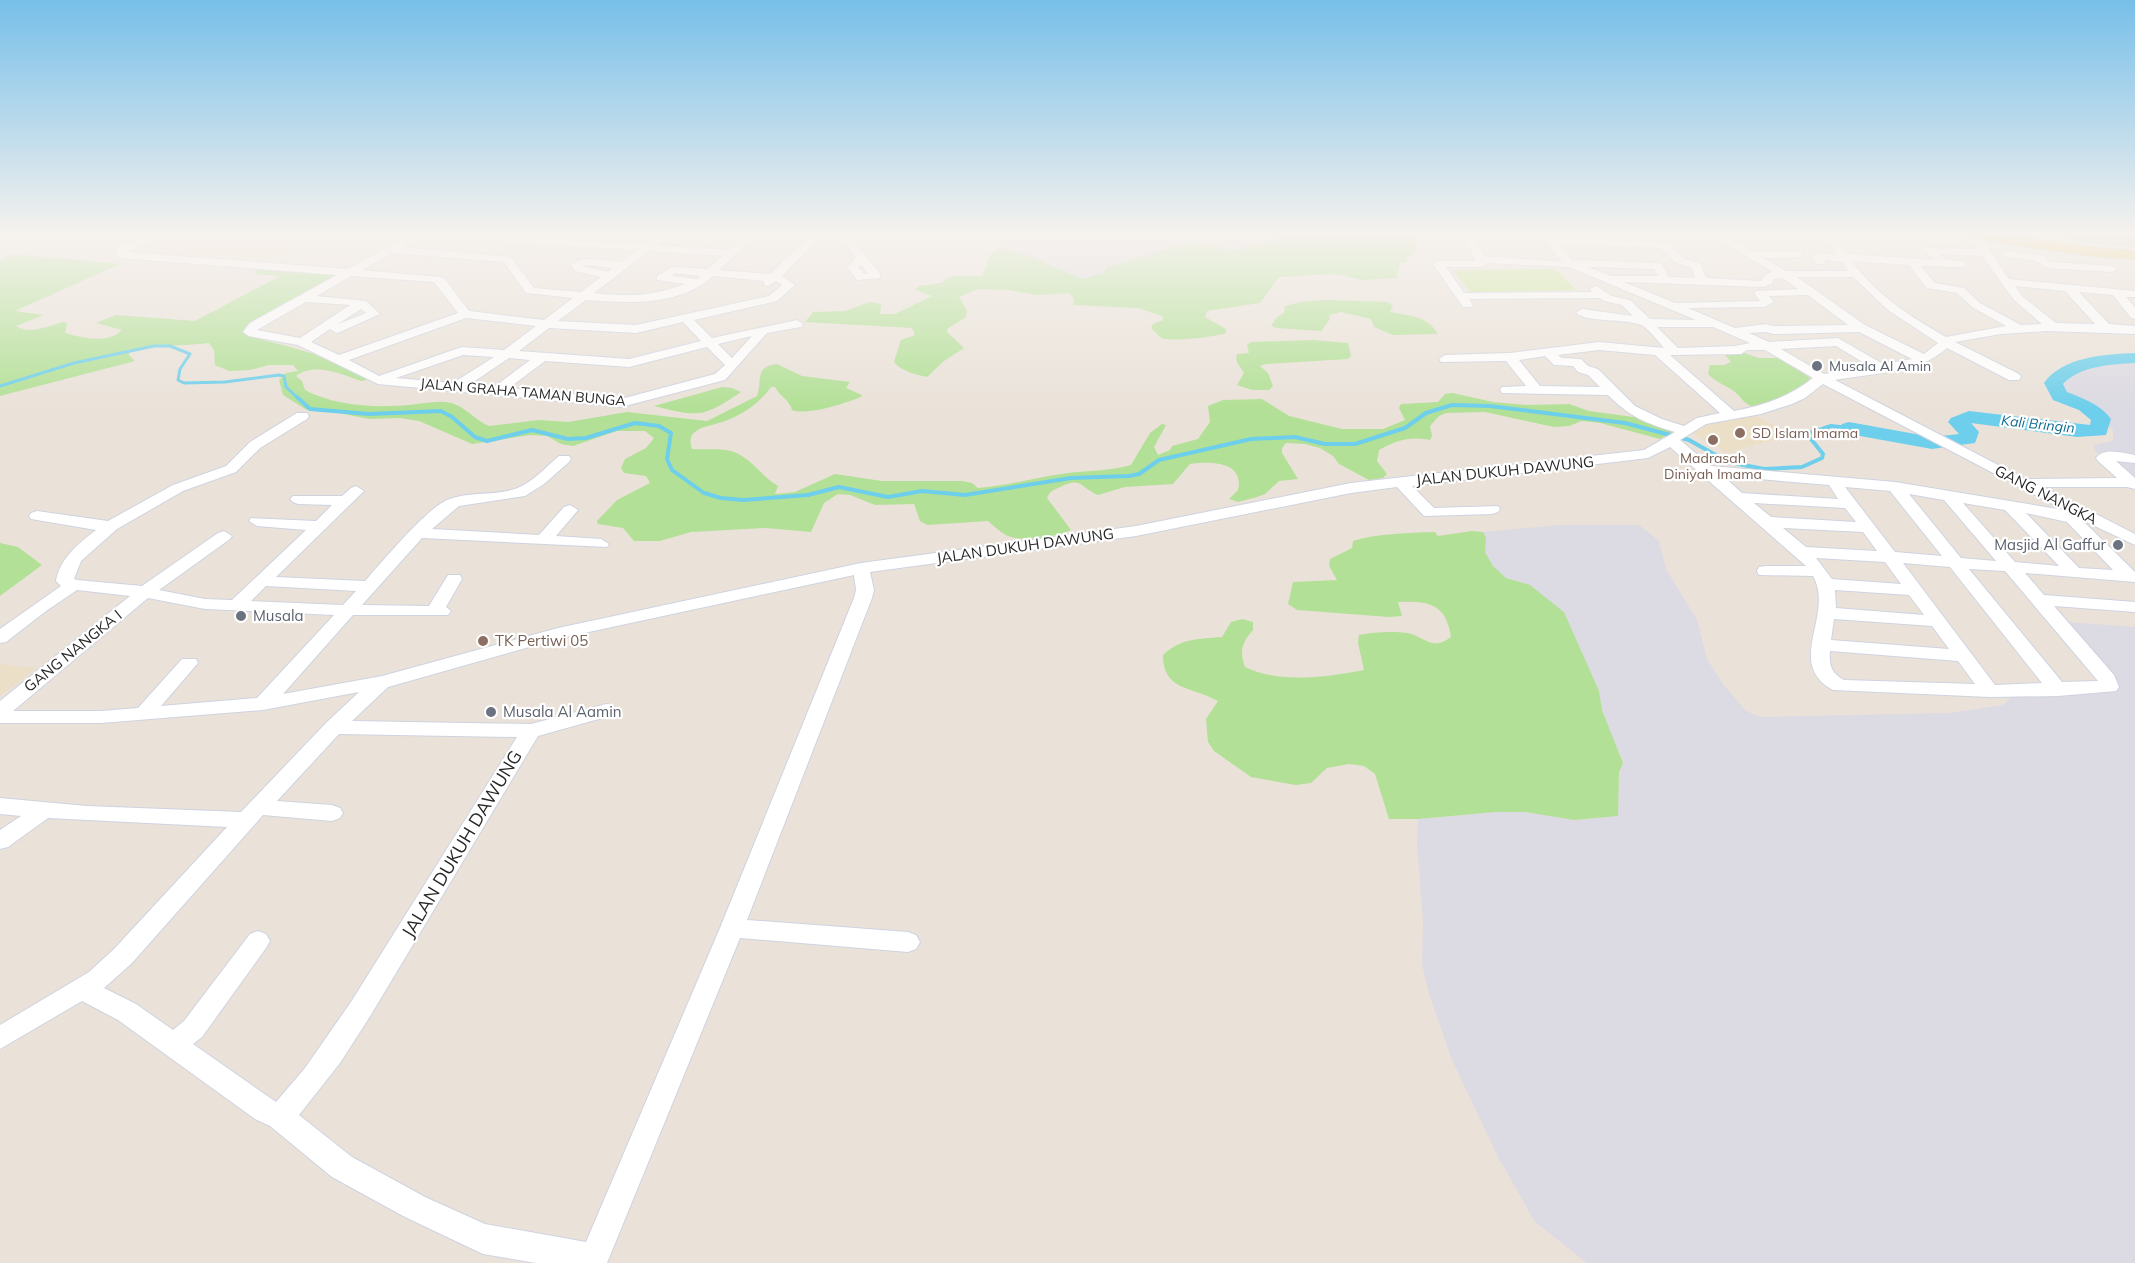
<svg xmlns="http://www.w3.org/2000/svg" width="2135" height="1263" viewBox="0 0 2135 1263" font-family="Mulish,sans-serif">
  <rect width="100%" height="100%" fill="#eae2d9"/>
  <!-- industrial -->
  <path fill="#dcdae2" d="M 986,234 L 1296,234 L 1234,250 L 1204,243 L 1186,243 L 1106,268 L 1104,273 L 1082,279 L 1035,258 L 974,238 Z
    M 2135,361 L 2135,480 L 2096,452 L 2093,445 L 2113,441 L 2113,430 L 2090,407 L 2073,398 L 2063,386 L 2070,374 L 2116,362 Z
    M 1560,525 L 1639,525 L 1659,541 L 1666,569 L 1697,620 L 1707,659 L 1723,684 L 1746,711 L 1760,717 L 1950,713 L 2003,705 L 2011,697 L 2120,688 L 2067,622 L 2135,627 L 2135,1263 L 1587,1263 L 1535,1222 L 1498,1157 L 1452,1060 L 1429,994 L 1422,964 L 1423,921 L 1417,844 L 1418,819 L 1496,812 L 1525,812 L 1574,820 L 1618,816 L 1619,772 L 1623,763 L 1602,710 L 1599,691 L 1564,613 L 1530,585 L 1506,578 L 1493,566 L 1485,552 L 1486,537 L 1483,532 Z"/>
  <!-- education -->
  <path fill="#ecdfc8" d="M 171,234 L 321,234 L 270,259 L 137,249 Z
    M 1752,414 L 1793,435 L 1727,453 L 1687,430 Z
    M 0,664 L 36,668 L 0,696 Z"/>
  <!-- green -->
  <path fill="#b2e096" d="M 1296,234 L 1331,234 L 1340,237 L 1342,234 L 1418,234 L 1415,252 L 1406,259 L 1407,262 L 1400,263 L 1397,278 L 1363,280 L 1334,274 L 1279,277 L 1260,303 L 1207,311 L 1205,317 L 1226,329 L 1226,333 C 1216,337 1171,342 1162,338 C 1158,336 1155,331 1151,328 L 1153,324 L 1163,320 L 1162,316 L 1138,308 L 1073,305 L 1074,299 L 1069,293 L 1037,295 L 1007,290 L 978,289 L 959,297 L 967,310 L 966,317 L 947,329 L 947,332 L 964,348 L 944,361 L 927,377 C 914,374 903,372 894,362 L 901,340 L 915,335 L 912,328 L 805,322 L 813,312 L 845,311 L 870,302 L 881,304 L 880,314 L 895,314 L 932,296 L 915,290 L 918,286 L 942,283 C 950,271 968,278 982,276 L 991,254 L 1000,247 L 1035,258 L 1082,279 L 1104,273 L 1106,268 L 1186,243 L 1204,243 L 1234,250 Z
    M 12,254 L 120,264 L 15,311 L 44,315 L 16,326 C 30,335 48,326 63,322 L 67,323 L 65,333 C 82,338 109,344 122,330 L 96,323 L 116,315 L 195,321 L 280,276 L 254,274 L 256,272 L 254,269 L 341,274 L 244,330 L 248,336 C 289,347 328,355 365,376 L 366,380 L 361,381 C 341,374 315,362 296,376 L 302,381 L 305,390 C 335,406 376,408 409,405 C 421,404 434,401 446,402 C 464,404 474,420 489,426 L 538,420 L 568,422 L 627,412 L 707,421 L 757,396 C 763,382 753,367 777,364 L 802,376 L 850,382 L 846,388 L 862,395 L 861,397 C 846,403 807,416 792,410 C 789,399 780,397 775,387 L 771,387 C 760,403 741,416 722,422 C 714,425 702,426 695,432 C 689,436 690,443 692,449 C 704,450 719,448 731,451 C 751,457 761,476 778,486 L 775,494 L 795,492 L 835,474 L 882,481 L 962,481 L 972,483 L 978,488 C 1006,486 1033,478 1061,474 C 1085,470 1107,472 1131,465 L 1150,433 L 1162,424 L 1166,425 L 1154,447 L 1158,455 L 1170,450 L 1172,446 L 1198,439 L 1210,422 L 1208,406 L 1223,400 L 1262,399 L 1289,416 L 1342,429 L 1383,429 L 1405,420 L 1399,408 L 1401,404 L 1438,402 L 1445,394 L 1453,393 L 1493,402 L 1527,405 L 1569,404 L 1589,411 L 1641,418 L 1673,432 L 1660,439 L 1600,423 L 1582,421 L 1569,426 L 1554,427 L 1485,412 L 1446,413 L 1439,416 L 1430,426 L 1432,436 L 1430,440 C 1411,436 1396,440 1379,450 L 1377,461 L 1387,474 L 1383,478 L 1369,480 L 1339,464 L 1333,456 L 1320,448 L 1305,444 L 1286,443 L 1282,448 L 1282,453 L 1298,479 L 1279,481 L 1265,494 L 1257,497 L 1238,502 L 1229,499 L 1238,490 C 1245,461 1209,461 1190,464 L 1173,484 L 1125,487 L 1098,495 C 1078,486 1082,476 1058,488 C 1052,491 1050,491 1047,498 L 1071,530 C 1057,537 1022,542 1008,536 C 1001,533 994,526 988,521 L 927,525 L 920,521 L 914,504 L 875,505 L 850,495 L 838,494 L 824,503 L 811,532 L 766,528 L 691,532 L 660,541 L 634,541 L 623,528 L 598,524 L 597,521 L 617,500 L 650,483 L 646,476 L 624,473 L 621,468 L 625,459 L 646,448 L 654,438 L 645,431 L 617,431 L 573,446 L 561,444 L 547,436 L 530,435 L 472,444 L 419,421 L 400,418 L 369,419 L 324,410 L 307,410 L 283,395 L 279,380 L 286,373 L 298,371 L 293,365 L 269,365 L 250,370 L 229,371 L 215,365 L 214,350 L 209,343 C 183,346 157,345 130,350 L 129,355 L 135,361 L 0,396 L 0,262 L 4,257 Z
    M 1326,300 L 1387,302 L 1393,305 L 1390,312 C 1410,316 1426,315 1438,334 L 1393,335 L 1374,327 L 1371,319 L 1341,312 L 1329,315 L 1330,319 L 1321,331 L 1276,328 L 1271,326 L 1277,317 L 1284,313 L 1285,306 L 1301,302 Z
    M 1312,340 L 1348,343 L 1351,356 L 1348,359 L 1266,364 L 1260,366 L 1268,373 L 1273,386 L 1269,390 L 1252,390 L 1237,385 L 1244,373 C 1241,366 1234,363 1237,354 L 1249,353 L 1247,345 L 1251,342 Z
    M 1741,352 L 1759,358 L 1782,358 L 1810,378 L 1809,382 C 1798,390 1762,412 1749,405 C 1742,401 1738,393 1731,389 C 1722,384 1715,381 1708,374 L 1710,365 L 1724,365 L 1731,362 L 1724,354 Z
    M 722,387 L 732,388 L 741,392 C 703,418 698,417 654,406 Z
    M 1472,531 L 1483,532 L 1486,537 L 1485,552 L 1493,566 L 1506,578 L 1530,585 L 1564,612 L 1599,691 L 1602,710 L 1623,763 L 1619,772 L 1618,816 L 1574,820 L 1525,812 L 1496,812 L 1418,819 L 1389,819 L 1375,774 L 1364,766 L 1349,764 L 1327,768 L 1311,783 L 1296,785 L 1251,777 L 1214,751 L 1208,742 L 1206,719 L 1218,701 C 1191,686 1163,691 1163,655 C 1181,638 1199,639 1222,637 L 1231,622 L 1242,619 L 1253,622 L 1253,630 C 1242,643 1239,650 1245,667 C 1280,684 1327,677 1364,670 L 1358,643 L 1359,635 C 1373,632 1393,631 1407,633 C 1425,636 1431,652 1451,637 C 1446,603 1428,601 1398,602 L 1402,616 L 1389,617 L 1297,610 L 1288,604 L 1293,582 L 1337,580 L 1329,566 L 1330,559 L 1352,548 L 1353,541 C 1379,533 1409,533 1435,532 L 1438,536 Z
    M 0,543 L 18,547 L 42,565 L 0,596 Z"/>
  <!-- cemetery -->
  <path fill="#c3d3b0" d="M 2062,234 L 2135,234 L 2135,248 L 2075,242 Z"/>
  <!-- pitch -->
  <path fill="#c7e792" d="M 1555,269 L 1576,290 L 1470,292 L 1453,270 Z"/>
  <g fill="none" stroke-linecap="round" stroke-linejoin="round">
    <!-- stream-far1 -->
    <path stroke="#6dcfeb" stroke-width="3" d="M 0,386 L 74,363 L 154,346 L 170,346 L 190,354 L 180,369 L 178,380 L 184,383 L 225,382 L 279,375 L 284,376 L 286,387 L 299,399"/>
    <!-- stream -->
    <path stroke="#6dcfeb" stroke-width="4" d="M 297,397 L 310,409 L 369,414 L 441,411 L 452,417 L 475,437 L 487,441 L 532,430 L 568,439 L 586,438 L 635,423 L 659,426 L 671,433 L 667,459 L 672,470 L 704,493 L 721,498 L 743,500 L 808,495 L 839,487 L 888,497 L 922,491 L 965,495 L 1071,478 L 1129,476 L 1139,474 L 1159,460 L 1251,439 L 1295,437 L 1325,444 L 1355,444 L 1405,428 L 1426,413 L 1452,405 L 1490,406 L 1625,423 L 1689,440 L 1728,462 L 1764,469 L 1802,467 L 1822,458 L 1823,454 L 1807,434 L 1831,426 L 1849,428"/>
    <!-- river -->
    <path fill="#6dcfeb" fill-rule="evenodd" d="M 2135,353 L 2135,363 C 2111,364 2080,366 2063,384 L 2067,392 C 2084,399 2100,404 2111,419 L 2106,435 L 2077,437 L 1971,423 L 1979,432 L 1975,443 L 1932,449 L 1849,434 L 1842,432 L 1839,428 L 1842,424 L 1849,422 L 1932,437 L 1959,434 L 1948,422 L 1951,418 L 1969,411 L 2090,425 L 2091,420 L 2079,410 L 2053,400 L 2044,383 C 2062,357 2105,354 2135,353 Z"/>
    <defs>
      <path id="minor" d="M 150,234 L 163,234 L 127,252 L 348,269 L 411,234 L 423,234 L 403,247 L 511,257 L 534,288 L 581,292 L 601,277 L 575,271 L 571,265 C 584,254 605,261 621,262 L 637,250 L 508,242 L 503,239 L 504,237 L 645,244 L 659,234 L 670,234 L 657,245 L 729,250 L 742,239 L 715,237 L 710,234 L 758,234 L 719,270 L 770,274 L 812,234 L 823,234 L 782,276 L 795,285 L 777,301 L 694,320 L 712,338 L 797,320 L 803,324 L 801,327 L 767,333 L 725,380 L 621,407 L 378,384 L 298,345 L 249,336 L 243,332 L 250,323 L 337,275 L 121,258 L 116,255 L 119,247 ZM 649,251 L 723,256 L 707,269 L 673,267 L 657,276 L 657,280 L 685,284 C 652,296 629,297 594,293 ZM 393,253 L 504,262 L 526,293 L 573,298 L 544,320 L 469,311 L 445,279 L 440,277 L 362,270 ZM 586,265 L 613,268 L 608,272 L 583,266 ZM 675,273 L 701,276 L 697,279 L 672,276 ZM 351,276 L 434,282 L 458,313 L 339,355 L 311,342 L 330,329 L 336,333 L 340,332 L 380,314 L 366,301 L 317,296 ZM 713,276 L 764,281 L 764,285 L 768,286 L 776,281 L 782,285 L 769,296 L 636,325 L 558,321 L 586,300 C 628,303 679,307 713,276 ZM 306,302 L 350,305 L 300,338 L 257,330 ZM 361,309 L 366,313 L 338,324 ZM 466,318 L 536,326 L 504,350 L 462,347 L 379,376 L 349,360 ZM 683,322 L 701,341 L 629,359 L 519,351 L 549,328 L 636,333 ZM 752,336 L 732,358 L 718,344 ZM 707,347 L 725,365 L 715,374 L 621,399 L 509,388 L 545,361 L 629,367 ZM 463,355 L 494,357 L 453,383 L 396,378 ZM 509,358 L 530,360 L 494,387 L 469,385 Z
        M 843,234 L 853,234 L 852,239 L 880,274 L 880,278 L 857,280 L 847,267 L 856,258 L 842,239 ZM 862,265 L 868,274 L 864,274 L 858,267 Z
        M 1465,234 L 1475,234 L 1484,256 L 1562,262 L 1541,234 L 1551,234 L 1554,237 L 1629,241 L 1625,234 L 1635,234 L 1639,241 L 1667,243 L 1684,259 L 1700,263 L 1706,278 L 1761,281 L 1766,274 L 1773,272 L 1709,234 L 1721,234 L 1753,252 L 1802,252 L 1802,256 L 1798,257 L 1764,258 L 1786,271 L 1848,271 L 1842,262 L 1825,260 L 1825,264 L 1817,264 L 1812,256 L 1817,253 L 1837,255 L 1825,234 L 1835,234 L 1847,254 L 1934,260 L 1925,250 L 1926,248 L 1978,249 L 1970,235 L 1979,234 L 2009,279 L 2135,291 L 2135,297 L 2126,297 L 2135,307 L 2135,319 L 2131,318 L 2113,295 L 2079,292 L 2109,324 L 2135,326 L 2135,334 L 2046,331 L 2001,334 L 1955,342 L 2019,374 L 2021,377 L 2019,380 L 2009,380 L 1947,348 C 1919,374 1871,373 1835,380 L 2025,479 L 2117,478 L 2098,461 L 2096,458 C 2105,447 2122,453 2135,455 L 2135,463 L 2116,461 L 2135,478 L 2135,489 L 2127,487 L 2043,487 L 2135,534 L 2135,545 L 2082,520 L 2135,572 L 2135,582 L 2025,573 L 2044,595 L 2135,602 L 2135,612 L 2054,606 L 2114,675 L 2119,687 L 2116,691 L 2058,696 L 1990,697 L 1833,690 C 1784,663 1835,615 1813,576 L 1759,575 L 1757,571 L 1759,567 L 1765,566 L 1806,566 L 1670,447 L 1648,458 L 1412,486 L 1434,508 L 1498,506 L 1500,509 L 1498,512 L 1492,514 L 1424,516 L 1397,487 L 1351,493 L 1136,536 L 870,572 L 874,590 L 872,598 L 747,920 L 908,932 L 916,935 L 920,942 L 916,949 L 908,952 L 740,938 L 607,1263 L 536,1263 L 483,1254 L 405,1217 L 332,1177 L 270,1126 L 255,1119 L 118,1020 L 82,1001 L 0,1049 L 0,1025 L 89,972 L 114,949 L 227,827 L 48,818 L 8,847 L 0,849 L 0,830 L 21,816 L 0,814 L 0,798 L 87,806 L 241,812 L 327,722 L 359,692 L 263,710 L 101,723 L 0,723 L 0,701 L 130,596 L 77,590 L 46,611 L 6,642 L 0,643 L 0,629 L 61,586 L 56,581 C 60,558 79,543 96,530 L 31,519 L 29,516 L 31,513 L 37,511 L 108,521 L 173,485 L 226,466 L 250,442 L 297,413 L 307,413 L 309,416 L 307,419 L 260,448 L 236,472 L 183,491 L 117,529 L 81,561 L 74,579 L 77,580 L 142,586 L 218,533 L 224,531 L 232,536 L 230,539 L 159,590 L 205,599 L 232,600 L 306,530 L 257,526 L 249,521 L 251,518 L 316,521 L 332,505 L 298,504 L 293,502 L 290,499 L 293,496 L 342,496 L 351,488 L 356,486 L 364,491 L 276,577 L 365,581 C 383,561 425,510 447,500 C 468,491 493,496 515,489 C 531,484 546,467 559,456 L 569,456 L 571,459 L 569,462 L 544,484 L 525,496 L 459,506 L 432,529 L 539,535 L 564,507 L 570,505 L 578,510 L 556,536 L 601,539 L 609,544 L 607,547 L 422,538 L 362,605 L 429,606 L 448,575 L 460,575 L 462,579 L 446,607 L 451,611 L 448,615 L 353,615 L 283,694 L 382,676 L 558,628 L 861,563 L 1136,526 L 1351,483 L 1644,450 L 1675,432 C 1645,423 1630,417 1608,395 L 1502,393 L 1500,390 L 1502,387 L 1526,386 L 1506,361 L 1441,362 L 1439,359 L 1445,355 L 1510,353 L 1599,342 L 1664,348 C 1658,341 1649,329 1641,325 C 1624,318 1588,323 1576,313 L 1582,309 L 1633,316 L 1622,305 L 1604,301 L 1600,298 L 1469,299 L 1473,305 L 1471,307 L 1463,307 L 1433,264 L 1438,261 L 1475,261 ZM 1559,244 L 1660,248 L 1676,263 L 1691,267 L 1695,278 L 1669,277 L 1662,264 L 1658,263 L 1572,260 ZM 1940,254 L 1982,256 L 2014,300 L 2042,324 L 2021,325 L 1980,303 L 1964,288 L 1935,283 L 1921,266 L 1962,267 L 1967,264 L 1962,261 L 1946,260 ZM 1852,261 L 1909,265 L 1927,288 L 1957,293 L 1972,307 L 2006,326 L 1946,337 C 1911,317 1875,294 1852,261 ZM 1487,263 L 1569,267 L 1696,320 L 1650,319 L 1630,300 L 1612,296 L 1596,286 L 1590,289 L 1592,292 L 1464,293 L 1446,267 L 1480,267 ZM 1588,267 L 1654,269 L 1658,276 L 1611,276 ZM 1797,277 L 1853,277 L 1888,310 L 1938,343 L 1924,354 L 1865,325 ZM 1783,278 L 1798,289 L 1756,291 L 1754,293 L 1760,301 L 1675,303 L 1624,282 L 1763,287 L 1771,284 L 1774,279 ZM 2015,286 L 2065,291 L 2095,324 L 2056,323 L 2022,296 ZM 1808,295 L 1848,325 L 1773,326 L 1766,324 L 1735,328 L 1688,308 L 1764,307 L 1774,302 L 1769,296 ZM 1657,327 L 1713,327 L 1750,343 L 1735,346 L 1678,348 ZM 1766,332 L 1773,334 L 1859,332 L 1912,359 L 1883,364 L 1838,338 L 1769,342 L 1749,333 ZM 1836,346 L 1869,366 L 1824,374 L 1781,349 ZM 1599,350 L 1655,355 L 1720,413 L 1697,418 L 1684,426 L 1662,419 L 1635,406 L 1598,369 L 1588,366 L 1581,359 L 1562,358 L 1558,355 ZM 1747,350 L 1765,350 L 1813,378 C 1789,397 1764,405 1734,411 L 1670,355 L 1741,354 ZM 1545,356 L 1554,365 L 1573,366 L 1578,372 L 1588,375 L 1600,387 L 1540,386 L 1519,360 ZM 1823,384 L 2064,510 L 1895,482 L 1711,466 L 1680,440 L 1706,424 L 1761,414 L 1792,404 L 1805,398 ZM 1723,476 L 1829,485 L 1838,499 L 1742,493 ZM 1845,487 L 1890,491 L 1942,556 L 1895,552 ZM 1909,494 L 1944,500 L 1996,561 L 1961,558 ZM 1754,503 L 1845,508 L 1856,522 L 1771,517 ZM 1963,503 L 2005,510 L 2059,566 L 2015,562 ZM 2026,513 L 2067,522 L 2113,570 L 2079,568 ZM 1783,528 L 1863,532 L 1877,551 L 1806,547 ZM 1816,558 L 1885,562 L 1901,584 L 1832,579 ZM 1903,563 L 1950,567 L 2042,683 L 1995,685 ZM 1969,569 L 2005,571 L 2098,681 L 2062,682 ZM 854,575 L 856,590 L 854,598 L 720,928 L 586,1242 L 485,1224 L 425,1197 L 352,1157 L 299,1115 L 340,1063 L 369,1018 L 538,736 L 613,715 L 616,710 L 613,705 L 606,704 L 531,724 L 352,721 L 388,687 L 561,638 ZM 266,586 L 356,591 L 343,605 L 251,601 ZM 1835,590 L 1909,595 L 1924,615 L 1836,608 ZM 148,598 L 205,609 L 334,615 L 257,698 L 161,706 L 198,663 L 196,659 L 182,659 L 138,708 L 101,711 L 13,711 ZM 1834,619 L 1932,626 L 1949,649 L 1831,640 ZM 1830,651 L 1958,661 L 1975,684 L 1844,680 C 1831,673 1829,665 1830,651 ZM 339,734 L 517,737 L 351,1002 L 305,1068 L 276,1102 L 193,1044 L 202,1037 L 266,948 L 270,941 L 266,934 L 258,931 L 250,934 L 184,1021 L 173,1030 L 136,1004 L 104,988 L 132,963 L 263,815 L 332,821 L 340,818 L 343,813 L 340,808 L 332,805 L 277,801 Z
        M 2008,251 L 2044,256 L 2050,262 L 2112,266 L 2117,269 L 2112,272 L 2047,268 L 2037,261 L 2004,256 L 2004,252 Z"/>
      <path id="major" d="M 1962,234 C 2020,234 2077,247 2135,251 L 2135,259 L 2093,256 L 1968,238 Z"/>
    </defs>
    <!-- minor casing -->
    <use href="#minor" stroke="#ced3e0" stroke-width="2"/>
    <!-- major casing -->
    <use href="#major" stroke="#c3c3c3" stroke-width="2"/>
    <!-- minor -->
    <use href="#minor" fill="#fff" fill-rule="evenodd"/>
    <!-- major -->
    <use href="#major" fill="#ecc45b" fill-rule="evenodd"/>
  </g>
  <!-- sky -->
  <linearGradient id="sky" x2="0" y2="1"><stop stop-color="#77bfe9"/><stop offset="0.57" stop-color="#f6f2ee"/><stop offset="1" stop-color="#f6f2ee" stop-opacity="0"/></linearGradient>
  <rect width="2135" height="410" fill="url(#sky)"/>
  <!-- markers -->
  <g fill="#6b7280" stroke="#fff" stroke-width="2">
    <circle cx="1817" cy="366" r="6"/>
    <circle cx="2118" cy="545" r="6"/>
    <circle cx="241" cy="616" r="6"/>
    <circle cx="491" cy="712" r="6"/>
  </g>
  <g fill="#8d6e63" stroke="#fff" stroke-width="2">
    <circle cx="1740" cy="433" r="6"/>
    <circle cx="1713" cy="440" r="6"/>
    <circle cx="483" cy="641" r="6"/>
  </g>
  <g text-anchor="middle" stroke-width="4.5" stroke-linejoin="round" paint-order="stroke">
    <!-- far-worship labels -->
    <g font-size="14" fill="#5b616d" stroke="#fff" text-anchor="start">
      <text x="1829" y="371">Musala Al Amin</text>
    </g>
    <!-- far-street labels -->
    <g font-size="14" fill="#272727" stroke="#fff">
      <text transform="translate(523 392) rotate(5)" y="5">JALAN GRAHA TAMAN BUNGA</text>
    </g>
    <!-- far-water labels -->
    <g font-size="14" font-style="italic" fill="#106b93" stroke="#fff">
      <text transform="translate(2038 424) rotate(6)" y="5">Kali Bringin</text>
    </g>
    <!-- far-education labels -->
    <g font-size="14" fill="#785e54" stroke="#fff" text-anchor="start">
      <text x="1752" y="438">SD Islam Imama</text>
      <text x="1713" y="463" text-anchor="middle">Madrasah<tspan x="1713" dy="16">Diniyah Imama</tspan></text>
    </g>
    <!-- street labels -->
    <g font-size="15" fill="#272727" stroke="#fff">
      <text transform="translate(1505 471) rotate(-6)" y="5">JALAN DUKUH DAWUNG</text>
      <text transform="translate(2046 495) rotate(27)" y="5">GANG NANGKA</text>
      <text transform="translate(1025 546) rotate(-8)" y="5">JALAN DUKUH DAWUNG</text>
      <text transform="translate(73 651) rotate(-39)" y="5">GANG NANGKA I</text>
    </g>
    <!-- worship labels -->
    <g font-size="15" fill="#5b616d" stroke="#fff" text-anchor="start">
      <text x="2106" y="550" text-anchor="end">Masjid Al Gaffur</text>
      <text x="253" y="621">Musala</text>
      <text x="503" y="717">Musala Al Aamin</text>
    </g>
    <!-- education labels -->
    <g font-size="15" fill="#785e54" stroke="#fff" text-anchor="start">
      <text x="495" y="646">TK Pertiwi 05</text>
    </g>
    <!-- near-street labels -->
    <g font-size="18" fill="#272727" stroke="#fff">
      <text transform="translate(462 844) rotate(-59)" y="6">JALAN DUKUH DAWUNG</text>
    </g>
  </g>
</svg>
